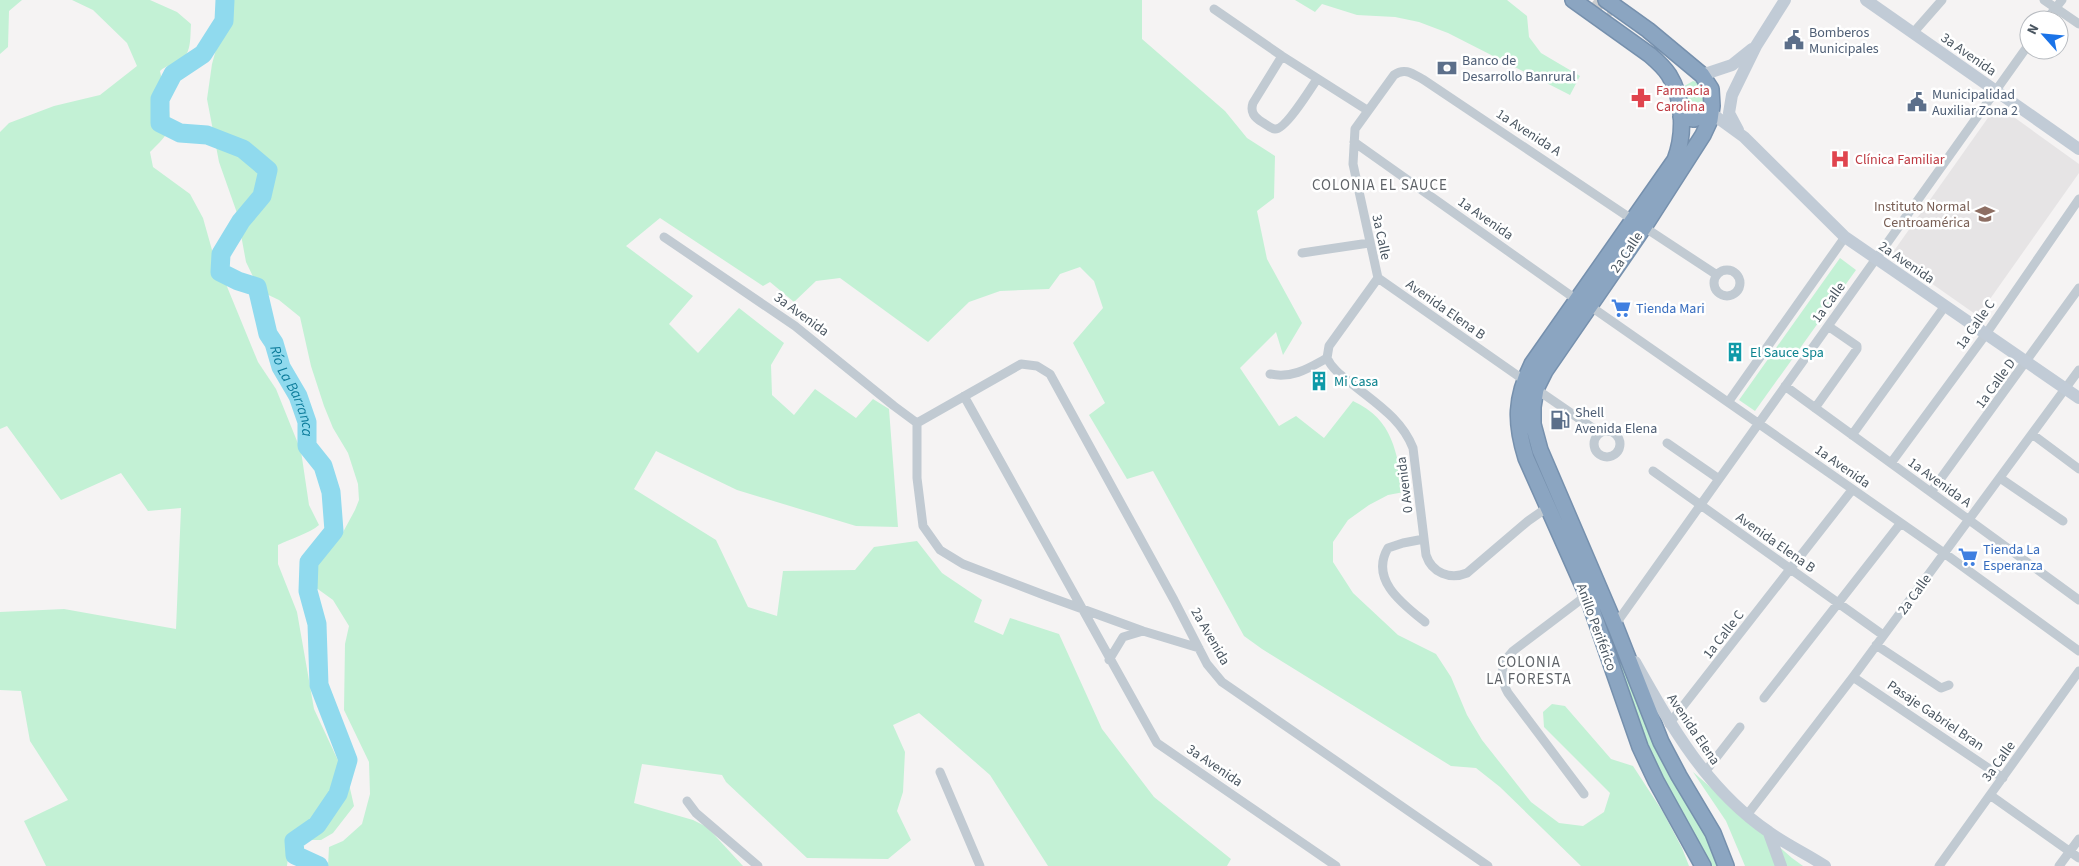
<svg xmlns="http://www.w3.org/2000/svg" width="2079" height="866" viewBox="0 0 2079 866" font-family="'Source Sans 3',sans-serif">
  <rect width="100%" height="100%" fill="#f5f3f3"/>
  <!-- education -->
  <path fill="#e6e4e5" d="M 1997,105 L 2079,164 L 2079,173 L 1978,316 L 1891,255 Z"/>
  <!-- green -->
  <path fill="#c3f1d5" d="M 0,0 L 22,0 L 9,11 L 8,47 L 0,54 Z
    M 72,0 L 150,0 L 177,12 L 191,24 C 190,38 192,54 179,62 C 172,66 166,65 160,71 C 163,88 174,114 168,131 C 164,139 156,146 150,152 L 153,167 L 190,194 L 203,218 L 212,250 L 258,362 L 276,389 L 301,451 L 309,505 L 319,525 C 310,533 290,539 278,545 L 278,564 L 297,612 L 314,709 L 349,784 L 354,806 L 333,833 L 321,840 L 303,840 L 289,849 L 287,866 L 46,866 L 24,821 L 68,800 L 30,741 L 21,691 L 0,690 L 0,612 L 64,609 L 176,629 L 181,508 L 148,511 L 121,473 L 61,500 L 7,426 L 0,429 L 0,132 L 9,123 L 54,106 L 100,95 L 137,66 L 127,43 L 93,10 Z
    M 225,0 L 1142,0 L 1142,39 L 1225,111 L 1247,138 L 1275,156 L 1274,198 L 1257,211 L 1267,259 L 1302,323 L 1283,355 L 1276,332 L 1240,368 L 1279,426 L 1296,416 L 1324,438 L 1353,401 C 1394,420 1396,452 1404,492 L 1388,495 L 1369,505 L 1348,520 L 1333,542 L 1333,562 L 1353,593 L 1398,635 L 1436,654 L 1451,677 L 1467,715 L 1482,740 L 1531,802 L 1559,823 L 1583,826 L 1604,812 L 1610,793 L 1544,727 L 1543,712 L 1552,704 L 1565,706 L 1611,759 L 1633,766 L 1663,812 L 1682,848 L 1689,866 L 1581,866 L 1500,787 L 1476,768 L 1451,766 L 1262,649 L 1244,636 L 1153,471 L 1127,479 L 1089,415 L 1105,403 L 1073,343 L 1103,308 L 1094,281 L 1080,267 L 1060,274 L 1049,289 L 1000,291 L 969,302 L 928,342 L 840,278 L 816,281 L 794,302 L 770,282 L 763,286 L 660,218 L 626,246 L 693,296 L 669,324 L 698,353 L 739,308 L 784,343 L 771,365 L 772,395 L 794,415 L 815,389 L 856,418 L 873,399 L 889,409 L 898,527 L 856,526 L 737,490 L 656,451 L 634,489 L 716,540 L 748,607 L 777,616 L 783,571 L 855,570 L 874,547 L 917,541 L 942,573 L 982,600 L 974,622 L 1003,635 L 1010,618 L 1059,634 L 1102,729 L 1154,797 L 1231,859 L 1227,866 L 1048,866 L 990,775 L 919,713 L 893,725 L 905,752 L 903,792 L 897,811 L 911,840 L 888,859 L 807,858 L 726,782 L 722,775 L 642,764 L 634,803 L 693,820 L 707,827 L 743,866 L 328,866 L 329,847 L 343,841 L 362,824 L 370,794 L 369,762 L 344,710 L 345,644 L 349,626 L 333,600 L 315,587 L 310,576 L 322,556 L 342,534 L 355,510 L 359,500 L 358,484 L 348,453 L 333,428 L 324,406 L 311,366 L 300,317 L 279,300 L 260,291 L 246,262 L 237,213 L 219,162 L 207,99 L 212,64 L 226,13 Z
    M 1295,0 L 1507,0 L 1527,16 L 1529,37 L 1541,53 L 1580,76 L 1570,95 L 1448,33 L 1419,22 L 1395,17 L 1357,15 L 1322,4 L 1315,12 Z
    M 1693,81 L 1706,85 L 1706,107 L 1698,112 L 1685,109 L 1681,88 Z
    M 1840,258 L 1856,270 L 1755,411 L 1739,400 Z
    M 1533,454 L 1535,454 L 1598,594 L 1660,758 L 1670,778 L 1709,835 L 1722,866 L 1709,866 L 1659,781 Z
    M 1693,772 L 1792,858 L 1803,866 L 1745,866 L 1726,821 Z"/>
  <g fill="none" stroke-linecap="round" stroke-linejoin="round">
    <!-- river -->
    <path stroke="#90daee" stroke-width="19" id="s1" d="M 225,0 L 224,21 L 203,54 L 173,74 L 160,99 L 160,123 L 180,133 L 207,135 L 243,149 L 268,170 L 262,196 L 241,221 L 221,254 L 220,272 L 238,281 L 257,287 L 268,334 L 274,343 L 281,367 L 298,396 L 307,422 L 307,446 L 323,466 L 331,492 L 334,531 L 309,562 L 308,591 L 317,624 L 319,685 L 348,760 L 338,794 L 317,825 L 294,841 L 295,855 L 319,866"/>
    <!-- secondary-tunnel -->
    <path stroke="#caccce" stroke-width="12" stroke-dasharray="12 6" stroke-linecap="butt" d="M 1594,0 L 1613,14"/>
    <defs>
      <path id="highway" d="M 1573,0 L 1650,55 C 1657,61 1664,67 1669,75 C 1684,99 1685,134 1675,160 L 1532,364 C 1515,398 1515,423 1526,458 L 1587,595 L 1640,747 L 1656,781 L 1703,866
        M 1606,0 L 1648,30 L 1702,75 L 1711,89 L 1712,106 L 1710,120 L 1703,135 L 1644,227 L 1545,371 L 1536,389 L 1533,407 L 1533,424 L 1540,450 L 1615,625 L 1661,742 L 1679,776 L 1713,833 L 1726,866
        M 1681,117 L 1694,119 L 1711,113"/>
    </defs>
    <!-- highway casing -->
    <use href="#highway" stroke="#7690ad" stroke-width="18"/>
    <!-- street -->
    <path stroke="#c1cad2" stroke-width="9" d="M 2044,0 L 2079,24
      M 1214,9 L 1282,56 L 1367,110
      M 2046,20 L 2062,0
      M 1913,33 L 1942,0
      M 1282,56 L 1253,103 C 1250,112 1254,117 1262,122 C 1266,124 1271,129 1275,129 C 1285,130 1311,88 1317,79
      M 1354,142 L 1577,300
      M 1644,227 L 1717,275
      M 664,237 L 795,326 L 894,406 L 917,423
      M 1302,253 L 1369,243
      M1714 283a13 13 0 1 1 26 0a13 13 0 1 1-26 0Z
      M 1378,278 L 1524,380
      M 1590,306 L 1944,553 L 2079,651
      M 1270,374 C 1292,379 1309,368 1327,358
      M 1785,386 L 2079,600
      M 1536,389 L 1600,433
      M 964,396 L 1157,743 L 1336,866
      M 1729,401 L 1845,237
      M 1815,408 L 1857,349 L 1857,346 L 1828,326
      M 917,423 L 1021,364 L 1037,366 L 1050,374 L 1174,600 L 1207,664 L 1222,682 L 1488,866
      M 917,423 L 917,478 L 923,526 L 940,550 L 963,564 L 1044,595 L 1143,631 L 1199,648
      M1594 444a13 13 0 1 1 26 0a13 13 0 1 1-26 0Z
      M 2032,434 L 2079,469
      M 1852,435 L 1945,306
      M 1667,443 L 1719,479
      M 1891,463 L 1986,334 L 2079,199
      M 1653,471 L 1883,635
      M 2000,478 L 2063,521
      M 1931,492 L 2079,288
      M 1548,507 L 1528,521 L 1467,573 C 1450,580 1432,573 1426,555 L 1413,448 C 1401,418 1375,403 1351,383 C 1342,376 1332,369 1327,358 L 1329,346 L 1378,278 L 1353,164 L 1355,129 L 1394,75 C 1405,67 1413,74 1424,80 L 1633,220
      M 1424,539 L 1403,543 L 1388,548 C 1369,580 1404,605 1425,622
      M 1615,625 L 2029,44
      M 1876,645 L 1938,686 L 1941,688 L 1949,685
      M 1109,660 L 1123,637 L 1143,631
      M 1853,677 L 2003,778
      M 1764,698 L 1900,524
      M 1669,724 L 1852,490
      M 940,772 L 980,866
      M 1705,772 L 1740,727
      M 1584,794 L 1508,693 C 1499,677 1500,664 1513,651 L 1587,595
      M 1990,795 L 2079,858
      M 687,801 L 696,813 L 758,866
      M 1747,815 L 1853,677 L 2079,370
      M 1939,866 L 2079,671
      M 2059,866 L 2079,839"/>
    <!-- secondary -->
    <path stroke="#c1cbd6" stroke-width="12" d="M 1866,0 L 2079,149
      M 1702,75 L 1732,65 L 1752,49
      M 1711,113 L 1744,137 L 1845,237 L 2079,398
      M 1738,130 L 1729,113 L 1732,95 L 1756,46 L 1785,0
      M 1635,662 C 1671,726 1707,790 1769,832 C 1787,845 1807,854 1825,866
      M 1769,833 L 1781,866"/>
    <!-- highway -->
    <use href="#highway" stroke="#8ba5c1" stroke-width="15"/>
  </g>
  <!-- icons -->
  <defs>
    <symbol id="civic-bare" viewBox="-9 -9 18 18"><path d="M-.6-6.5H3V-4.5H.6V-3L4-1V1h2V6H-6V1h2V-1L-.6-3ZM-1.2 2.5V6h2.4V2.5Z" fill="#5c6f8a" stroke="#fff" stroke-width="2.5" paint-order="stroke"/></symbol>
    <symbol id="bank-bare" viewBox="-9 -9 18 18"><path d="M-6-4H6V4H-6ZM0-2.3a2.3 2.3 0 1 0 0 4.6a2.3 2.3 0 1 0 0-4.6Z" fill="#5c6f8a" stroke="#fff" stroke-width="2.5" paint-order="stroke"/></symbol>
    <symbol id="pharmacy-bare" viewBox="-9 -9 18 18"><path d="M-2-6h4v4h4v4h-4v4h-4v-4h-4v-4h4Z" fill="#e0444e" stroke="#fff" stroke-width="2.5" paint-order="stroke"/></symbol>
    <symbol id="hospital-bare" viewBox="-9 -9 18 18"><path d="M-5-5h3v3.5h4V-5h3V5h-3V1.5h-4V5h-3Z" fill="#e0444e" stroke="#fff" stroke-width="2.5" paint-order="stroke"/></symbol>
    <symbol id="school-bare" viewBox="-9 -9 18 18"><path d="M0-5L7-2L0 1L-7-2ZM-4 1L0 2.5L4 1V4Q0 6-4 4Z" fill="#8d6e63" stroke="#fff" stroke-width="2.5" paint-order="stroke"/></symbol>
    <symbol id="supermarket-bare" viewBox="-9 -9 18 18"><path d="M-6-5.5h2.5l.6 2H6L4.5 2H-2.5L-4.4-4H-6ZM-1.5 3.2a1.3 1.3 0 1 0 .1 0ZM3 3.2a1.3 1.3 0 1 0 .1 0Z" fill="#3f7fe0" stroke="#fff" stroke-width="2.5" paint-order="stroke"/></symbol>
    <symbol id="building-bare" viewBox="-9 -9 18 18"><path d="M-4-6H4V6H1V3H-1V6H-4ZM-2.5-4.3h1.7v1.8h-1.7ZM.8-4.3h1.7v1.8H.8ZM-2.5-1h1.7V.8h-1.7ZM.8-1h1.7V.8H.8Z" fill="#0f9aa8" stroke="#fff" stroke-width="2.5" paint-order="stroke"/></symbol>
    <symbol id="fuel-bare" viewBox="-9 -9 18 18"><path d="M-5.5-6h7V0h2V4h1.3V-2.5L3-4.5l.8-.8L6-3V5H2.5V1h-1V6h-7ZM-4.2-4.7v3.2H.2V-4.7Z" fill="#5c6f8a" stroke="#fff" stroke-width="2.5" paint-order="stroke"/></symbol>
  </defs>
  <g fill-rule="evenodd">
    <use href="#civic-bare" x="1780" y="26" width="28" height="28"/>
    <use href="#bank-bare" x="1433" y="54" width="28" height="28"/>
    <use href="#pharmacy-bare" x="1627" y="84" width="28" height="28"/>
    <use href="#civic-bare" x="1903" y="88" width="28" height="28"/>
    <use href="#hospital-bare" x="1826" y="145" width="28" height="28"/>
    <use href="#school-bare" x="1971" y="200" width="28" height="28"/>
    <use href="#supermarket-bare" x="1607" y="294" width="28" height="28"/>
    <use href="#building-bare" x="1721" y="338" width="28" height="28"/>
    <use href="#building-bare" x="1305" y="367" width="28" height="28"/>
    <use href="#fuel-bare" x="1546" y="406" width="28" height="28"/>
    <use href="#supermarket-bare" x="1954" y="543" width="28" height="28"/>
  </g>
  <g text-anchor="middle" stroke-width="5" stroke-linejoin="round" paint-order="stroke">
    <!-- service labels -->
    <g font-size="14" fill="#4e5e75" stroke="#fff" text-anchor="start">
      <text x="1809" y="37">Bomberos<tspan x="1809" dy="16">Municipales</tspan></text>
      <text x="1462" y="65">Banco de<tspan x="1462" dy="16">Desarrollo Banrural</tspan></text>
      <text x="1932" y="99">Municipalidad<tspan x="1932" dy="16">Auxiliar Zona 2</tspan></text>
      <text x="1575" y="417">Shell<tspan x="1575" dy="16">Avenida Elena</tspan></text>
    </g>
    <!-- street labels -->
    <g font-size="14" fill="#4a5661" stroke="#fff">
      <text transform="translate(1969 54) rotate(35)" y="5">3a Avenida</text>
      <text transform="translate(1529 132) rotate(33)" y="5">1a Avenida A</text>
      <text transform="translate(1486 218) rotate(35)" y="5">1a Avenida</text>
      <text transform="translate(1382 237) rotate(78)" y="5">3a Calle</text>
      <text transform="translate(1626 252) rotate(-56)" y="5">2a Calle</text>
      <text transform="translate(1907 262) rotate(34)" y="5">2a Avenida</text>
      <text transform="translate(1828 302) rotate(-54)" y="5">1a Calle</text>
      <text transform="translate(1446 309) rotate(35)" y="5">Avenida Elena B</text>
      <text transform="translate(802 314) rotate(36)" y="5">3a Avenida</text>
      <text transform="translate(1975 324) rotate(-55)" y="5">1a Calle C</text>
      <text transform="translate(1995 383) rotate(-54)" y="5">1a Calle D</text>
      <text transform="translate(1843 466) rotate(35)" y="5">1a Avenida</text>
      <text transform="translate(1940 482) rotate(36)" y="5">1a Avenida A</text>
      <text transform="translate(1404 485) rotate(-97)" y="5">0 Avenida</text>
      <text transform="translate(1776 542) rotate(35)" y="5">Avenida Elena B</text>
      <text transform="translate(1914 594) rotate(-54)" y="5">2a Calle</text>
      <text transform="translate(1597 627) rotate(70)" y="5">Anillo Periférico</text>
      <text transform="translate(1723 634) rotate(-52)" y="5">1a Calle C</text>
      <text transform="translate(1211 636) rotate(60)" y="5">2a Avenida</text>
      <text transform="translate(1936 715) rotate(34)" y="5">Pasaje Gabriel Bran</text>
      <text transform="translate(1694 729) rotate(56)" y="5">Avenida Elena</text>
      <text transform="translate(1998 761) rotate(-54)" y="5">3a Calle</text>
      <text transform="translate(1215 765) rotate(34)" y="5">3a Avenida</text>
    </g>
    <!-- health labels -->
    <g font-size="14" fill="#be3a42" stroke="#fff" text-anchor="start">
      <text x="1656" y="95">Farmacia<tspan x="1656" dy="16">Carolina</tspan></text>
      <text x="1855" y="164">Clínica Familiar</text>
    </g>
    <!-- education labels -->
    <g font-size="14" fill="#785e54" stroke="#fff" text-anchor="end">
      <text x="1970" y="211">Instituto Normal<tspan x="1970" dy="16">Centroamérica</tspan></text>
    </g>
    <!-- shop labels -->
    <g font-size="14" fill="#366cbe" stroke="#fff" text-anchor="start">
      <text x="1636" y="313">Tienda Mari</text>
      <text x="1983" y="554">Tienda La<tspan x="1983" dy="16">Esperanza</tspan></text>
    </g>
    <!-- culture labels -->
    <g font-size="14" fill="#0d838f" stroke="#fff" text-anchor="start">
      <text x="1750" y="357">El Sauce Spa</text>
      <text x="1334" y="386">Mi Casa</text>
    </g>
    <!-- neighbourhood labels -->
    <g font-size="15" letter-spacing="1" fill="#5f6368" stroke="#fff">
      <text x="1380" y="190">COLONIA EL SAUCE</text>
      <text x="1529" y="667">COLONIA<tspan x="1529" dy="17">LA FORESTA</tspan></text>
    </g>
    <!-- water labels -->
    <g font-size="15" font-style="italic" fill="#0c7c9b" stroke="#fff">
      <text dy="5" stroke="none"><textPath href="#s1" startOffset="536">Río La Barranca</textPath></text>
    </g>
  </g>
  <!-- north arrow -->
  <g transform="translate(2044 35) rotate(297)"><circle r="24" fill="#ffffff" stroke="#b7bbc0"/>
  <path d="M0-4L9 19L0 12L-9 19Z" fill="#1a73e8"/>
  <text y="-8" font-size="14" font-weight="bold" text-anchor="middle" fill="#4a5661">N</text>
  </g>
</svg>
